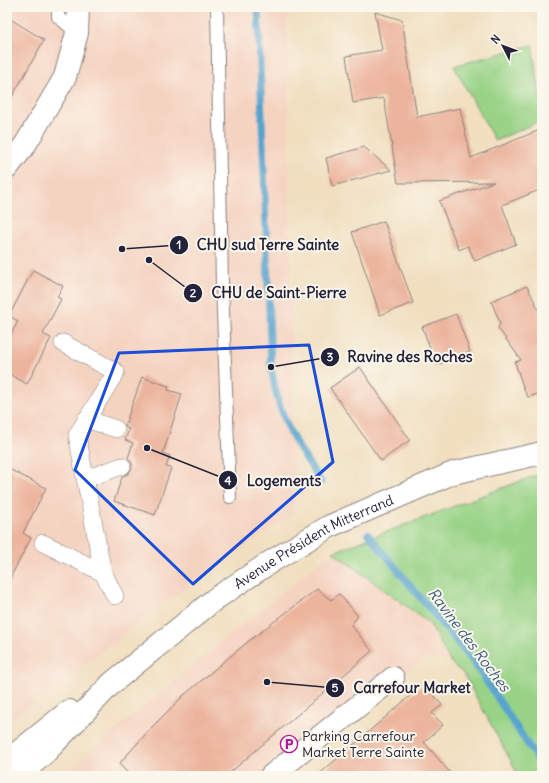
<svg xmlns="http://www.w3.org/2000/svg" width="549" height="783" viewBox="0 0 549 783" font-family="Delius,sans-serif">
  <rect width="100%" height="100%" fill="#fbf7ec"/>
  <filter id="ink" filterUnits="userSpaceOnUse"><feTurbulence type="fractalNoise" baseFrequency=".025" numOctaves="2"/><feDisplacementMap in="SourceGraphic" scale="8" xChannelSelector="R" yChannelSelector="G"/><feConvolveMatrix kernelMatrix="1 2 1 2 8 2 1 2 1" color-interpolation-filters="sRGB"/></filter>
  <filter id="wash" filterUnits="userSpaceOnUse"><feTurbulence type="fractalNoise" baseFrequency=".012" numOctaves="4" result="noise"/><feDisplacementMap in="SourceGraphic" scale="16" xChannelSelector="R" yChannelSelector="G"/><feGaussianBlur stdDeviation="0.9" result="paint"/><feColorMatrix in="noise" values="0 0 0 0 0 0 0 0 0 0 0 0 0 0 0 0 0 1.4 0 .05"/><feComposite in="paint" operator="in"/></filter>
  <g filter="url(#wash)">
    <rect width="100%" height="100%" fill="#f1dfc0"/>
    <!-- built -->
    <path fill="#f5d3c1" d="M 7,7 L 287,7 L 294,513 L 165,603 L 7,724 Z
      M 333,552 L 429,623 L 450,661 L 424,658 L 286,776 L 61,776 L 207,653 Z"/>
    <!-- green -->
    <path fill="#98d386" stroke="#5d7a60" d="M 532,45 L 542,109 L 542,120 L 495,141 L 454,66 Z
      M 542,473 L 542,776 L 519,776 L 463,673 L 454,666 L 450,661 L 429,623 L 333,552 Z"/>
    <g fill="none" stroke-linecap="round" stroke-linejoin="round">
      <!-- stream -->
      <path stroke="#56a3ce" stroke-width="7" d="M 258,7 L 271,367 C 274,382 276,398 282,412 C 290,437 307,460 321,482
        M 368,534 L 475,664 L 542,766"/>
    </g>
    <g id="blocks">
      <!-- building -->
      <path fill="#ecb49c" d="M 375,12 L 402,20 L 417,117 L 460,108 L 471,158 L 542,129 L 542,189 L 502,205 L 516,244 L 475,261 L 468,246 L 459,250 L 439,201 L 494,182 L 398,183 L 384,98 L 353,103 L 346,56 L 382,50 Z
        M 7,17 L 44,40 L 7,106 Z
        M 364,147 L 391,170 L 332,186 L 326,158 Z
        M 384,221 L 413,303 L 380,315 L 352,232 Z
        M 33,270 L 63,286 L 57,297 L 61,299 L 43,334 L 51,338 L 27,384 L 7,373 L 7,342 L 18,321 L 9,316 Z
        M 527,286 L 542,317 L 542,393 L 528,397 L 524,390 L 515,362 L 521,360 L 498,328 L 500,323 L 491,301 Z
        M 456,314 L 470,352 L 437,365 L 422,327 Z
        M 360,367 L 410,440 L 381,461 L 330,388 Z
        M 142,377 L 169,386 L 168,390 L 182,394 L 163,453 L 170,456 L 166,467 L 171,468 L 155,515 L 114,501 L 122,477 L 129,473 L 132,468 L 132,463 L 128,458 L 133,443 L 125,440 L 129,429 L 126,428 L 125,425 Z
        M 7,468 L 46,488 L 23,533 L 31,538 L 7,584 Z
        M 317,589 L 331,600 L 339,594 L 358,616 L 351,625 L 372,651 L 226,776 L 131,776 L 119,764 L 152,727 L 184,695 L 250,640 Z
        M 424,684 L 442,705 L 432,713 L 443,725 L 424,742 L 453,776 L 317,776 Z"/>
    </g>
  </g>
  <g filter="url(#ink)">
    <use href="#blocks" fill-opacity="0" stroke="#8a807e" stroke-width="1"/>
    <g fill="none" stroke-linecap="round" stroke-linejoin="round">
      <defs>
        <path id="service" d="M 58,7 L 58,17 L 77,33
          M 217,7 L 222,285 L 230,497"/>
        <path id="pedestrian" d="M 63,343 L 116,372 L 77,435 L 103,573 L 115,596
          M 86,419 L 116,429
          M 85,479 L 122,466
          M 43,543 L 103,573"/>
        <path id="minor" d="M 7,168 L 25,145 L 65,77 L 77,33 L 78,7
          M 271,776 L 393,678"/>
        <g id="secondary">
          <path d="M 7,761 L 69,711"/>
          <path id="s1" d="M 19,776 L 46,752 L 112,683 L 215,599 L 272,561 L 330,526 L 453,473 L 542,453"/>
        </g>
      </defs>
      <!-- service casing -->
      <use href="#service" stroke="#8a807e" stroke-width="14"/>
      <!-- pedestrian casing -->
      <use href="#pedestrian" stroke="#8a807e" stroke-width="18"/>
      <!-- minor casing -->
      <use href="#minor" stroke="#8a807e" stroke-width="24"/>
      <!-- secondary casing -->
      <use href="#secondary" stroke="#8a807e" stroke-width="24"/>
      <!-- service -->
      <use href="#service" stroke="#fff" stroke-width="12"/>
      <!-- pedestrian -->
      <use href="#pedestrian" stroke="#fff" stroke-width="17"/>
      <!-- minor -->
      <use href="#minor" stroke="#fff" stroke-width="22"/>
      <!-- secondary -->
      <use href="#secondary" stroke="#fff" stroke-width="22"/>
    </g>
  </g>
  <!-- marked area -->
  <path fill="none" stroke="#1d4ed8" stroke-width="3" stroke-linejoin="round" d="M 309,345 L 333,462 L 193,584 L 75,470 L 119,353 Z"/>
  <!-- icons -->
  <defs>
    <symbol id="parking-ring" viewBox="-11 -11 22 22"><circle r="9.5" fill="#fbf7ec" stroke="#b5179e" stroke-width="1.5"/><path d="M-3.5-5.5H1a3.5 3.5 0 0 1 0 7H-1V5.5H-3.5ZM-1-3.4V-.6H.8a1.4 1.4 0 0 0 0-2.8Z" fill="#b5179e"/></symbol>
  </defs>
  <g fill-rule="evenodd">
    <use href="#parking-ring" x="279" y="734" width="20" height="20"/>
  </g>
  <g text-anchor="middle" stroke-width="4" stroke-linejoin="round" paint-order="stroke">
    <!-- street labels -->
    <g font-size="14" fill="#22223b" stroke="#fbf7ec">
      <text dy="5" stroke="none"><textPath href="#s1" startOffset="379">Avenue Président Mitterrand</textPath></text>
    </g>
    <!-- poi labels -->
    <g font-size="14" fill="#22223b" stroke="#fbf7ec" text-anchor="start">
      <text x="302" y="741">Parking Carrefour<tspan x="302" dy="16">Market Terre Sainte</tspan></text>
    </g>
    <!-- water labels -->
    <g font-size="15" font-style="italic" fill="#395c7d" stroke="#fbf7ec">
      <text transform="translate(469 640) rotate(53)" y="5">Ravine des Roches</text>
    </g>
  </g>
  <!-- callouts -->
  <path fill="none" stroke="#22223b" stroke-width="1.5" d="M122 249L179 245M149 260L193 293M271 367L330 357M147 448L228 480M267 682L335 688"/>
  <g fill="#22223b" stroke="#fbf7ec" stroke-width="1.5">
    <circle cx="122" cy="249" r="4"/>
    <circle cx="149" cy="260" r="4"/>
    <circle cx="271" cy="367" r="4"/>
    <circle cx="147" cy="448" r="4"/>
    <circle cx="267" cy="682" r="4"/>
    <circle cx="179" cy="245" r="10"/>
    <circle cx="193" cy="293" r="10"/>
    <circle cx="330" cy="357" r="10"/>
    <circle cx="228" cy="480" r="10"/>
    <circle cx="335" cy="688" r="10"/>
  </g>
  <g font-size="12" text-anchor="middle" font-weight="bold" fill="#fff">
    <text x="179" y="249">1</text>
    <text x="193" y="297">2</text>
    <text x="330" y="361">3</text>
    <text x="228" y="485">4</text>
    <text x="335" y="692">5</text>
  </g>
  <g font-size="15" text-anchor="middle" font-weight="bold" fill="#22223b" stroke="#fbf7ec" stroke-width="4" stroke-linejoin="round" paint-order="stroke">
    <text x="268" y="250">CHU sud Terre Sainte</text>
    <text x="279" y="298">CHU de Saint-Pierre</text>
    <text x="410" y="362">Ravine des Roches</text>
    <text x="284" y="486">Logements</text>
    <text x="412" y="693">Carrefour Market</text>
  </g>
  <!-- margin -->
  <rect width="549" height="783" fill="none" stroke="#fbf7ec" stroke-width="24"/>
  <!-- north arrow -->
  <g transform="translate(503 46) rotate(312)" stroke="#fbf7ec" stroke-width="3" paint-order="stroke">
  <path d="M0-3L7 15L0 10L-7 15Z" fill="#22223b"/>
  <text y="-6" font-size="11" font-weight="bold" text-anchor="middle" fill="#22223b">N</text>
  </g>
</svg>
